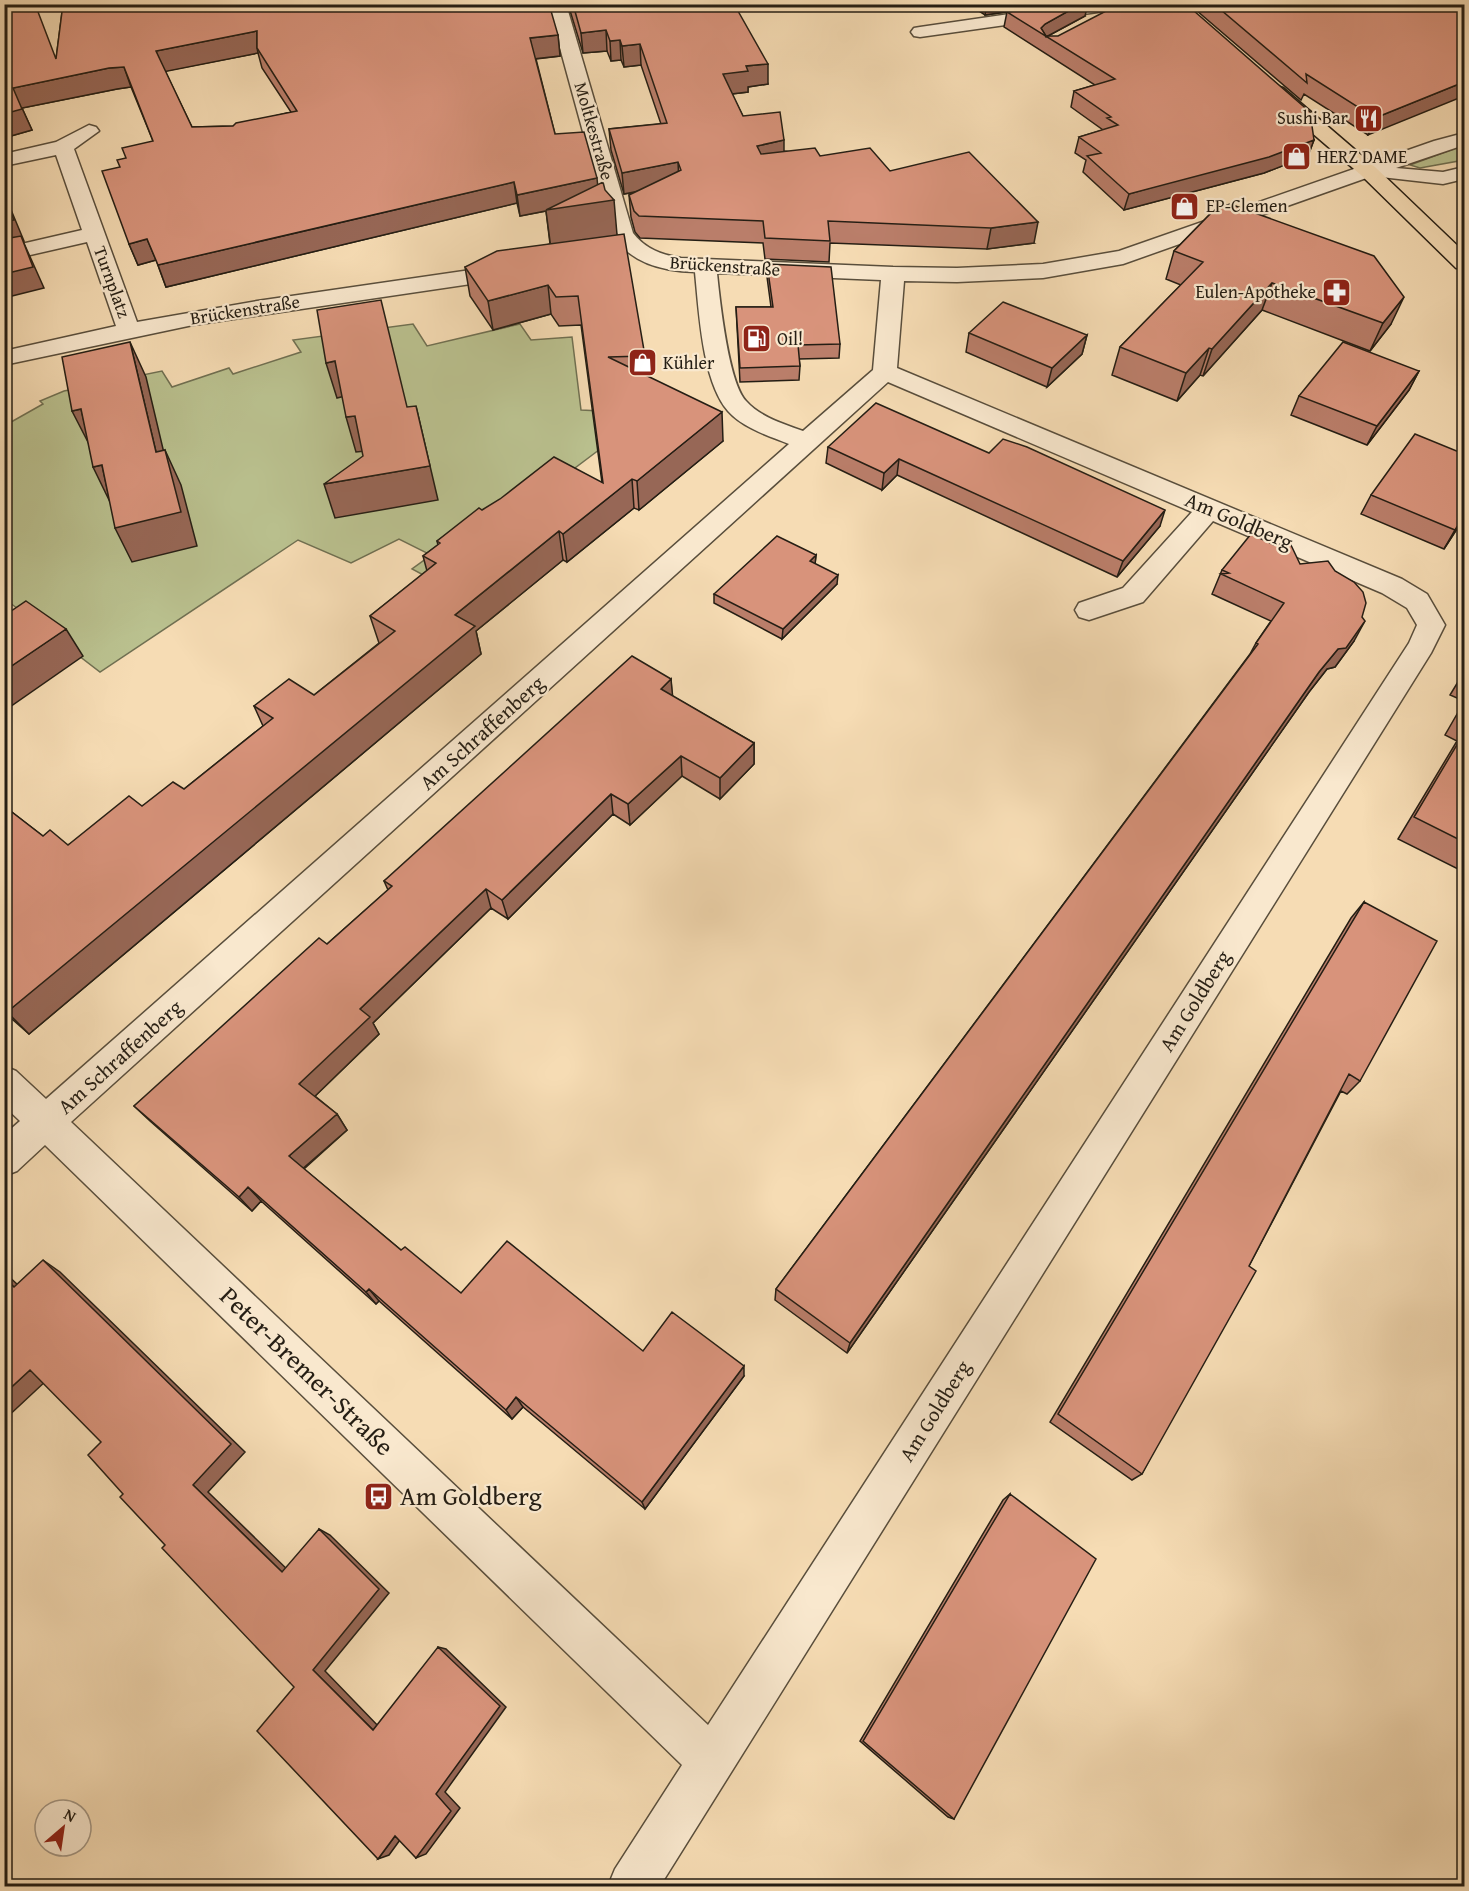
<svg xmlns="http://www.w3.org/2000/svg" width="1469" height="1891" viewBox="0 0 1469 1891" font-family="'Gentium Book Plus',serif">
  <rect width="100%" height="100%" fill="#f6dcb4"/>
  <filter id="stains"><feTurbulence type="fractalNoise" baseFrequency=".00333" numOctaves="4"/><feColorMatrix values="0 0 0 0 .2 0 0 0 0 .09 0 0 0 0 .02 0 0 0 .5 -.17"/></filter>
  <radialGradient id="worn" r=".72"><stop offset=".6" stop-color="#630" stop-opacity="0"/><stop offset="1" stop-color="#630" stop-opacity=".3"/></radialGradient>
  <!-- green -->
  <path fill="#bac18f" stroke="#707052" stroke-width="1.5" d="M 1464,145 L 1464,160 L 1420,168 L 1410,165 Z
    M 413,324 L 427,346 L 520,324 L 531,340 L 572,337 L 581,410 L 601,411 L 632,425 L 429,578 L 412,569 L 431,555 L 399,539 L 351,563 L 298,540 L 100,672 L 5,599 L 4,426 L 43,404 L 40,401 L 64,391 L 162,371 L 172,387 L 229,368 L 233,374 L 301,352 L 293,340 Z"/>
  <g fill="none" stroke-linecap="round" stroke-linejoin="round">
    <defs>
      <path id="minor" d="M 548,4 L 566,4 L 633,233 C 645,249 662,255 681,258 L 893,267 L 957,268 L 1043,264 L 1119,251 L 1434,141 L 1464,133 L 1464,145 L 1396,168 L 1443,172 L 1464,167 L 1464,179 L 1443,184 L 1372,176 L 1123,264 L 1043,278 L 957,282 L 904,281 L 897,368 L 1402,579 L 1427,594 L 1445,625 L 1431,653 L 660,1886 L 608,1886 L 615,1869 L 682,1765 L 45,1145 L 17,1171 L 4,1176 L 4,1135 L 20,1121 L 4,1106 L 4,1066 L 16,1071 L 46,1099 L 789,444 C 769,436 743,428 728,411 C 702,381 699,311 695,272 C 661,271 631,263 611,234 ZM 717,273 L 881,280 L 873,370 L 803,431 C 784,424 760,417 746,401 C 728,381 720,301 717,273 ZM 888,382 L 1192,512 L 1123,588 L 1079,603 L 1075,610 L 1079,617 L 1089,620 L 1143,602 L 1213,521 L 1382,593 L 1407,608 L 1417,625 L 1409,643 L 708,1725 L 71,1122 Z
        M 1078,4 L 1127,4 L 1119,9 L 920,37 L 914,36 L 911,32 L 914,28 L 920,27 Z
        M 89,125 L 96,127 L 99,131 L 74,149 L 137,322 L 257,301 L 512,264 L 520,266 L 523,271 L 520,276 L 512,278 L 193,325 L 4,365 L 4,351 L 116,326 L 87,242 L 4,261 L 4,248 L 82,230 L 56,155 L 4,166 L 4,154 L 56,142 Z"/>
      <path id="major" d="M 1276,86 L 1283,88 L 1375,167 L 1464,252 L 1464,269 L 1456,268 L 1361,175 L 1269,96 L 1266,92 L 1269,88 Z"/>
    </defs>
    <!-- minor casing -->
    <use href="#minor" stroke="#594e3c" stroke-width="3"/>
    <!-- major casing -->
    <use href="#major" stroke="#251e14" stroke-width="3"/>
    <!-- minor -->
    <use href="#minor" fill="#f9e8ce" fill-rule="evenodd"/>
    <!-- major -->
    <use href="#major" fill="#f6dcb4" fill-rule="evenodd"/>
  </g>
  <!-- wall -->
  <path fill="#ba7e6a" stroke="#251e14" stroke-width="1.5" fill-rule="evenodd" d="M 4,4 L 56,59 L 63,4 L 558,35 L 560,56 L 536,59 L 555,134 L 598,185 L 617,235 L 645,356 L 646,376 L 723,441 L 639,510 L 634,508 L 567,562 L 563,560 L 476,631 L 481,654 L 29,1034 L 4,1012 L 4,806 L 43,836 L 68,845 L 142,806 L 184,789 L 263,726 L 254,706 L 314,695 L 379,643 L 370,616 L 427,571 L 423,556 L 438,545 L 437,541 L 482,510 L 602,483 L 581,325 L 559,326 L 551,314 L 493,330 L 470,296 L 465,267 L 550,244 L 546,211 L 520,216 L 517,203 L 166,287 L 156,260 L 138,265 L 129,244 L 120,167 L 126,158 L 153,141 L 131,87 L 117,89 L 22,108 L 32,130 L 4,138 ZM 258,53 L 262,68 L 291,112 L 233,126 L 192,127 L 165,71 Z
    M 568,4 L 734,4 L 768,84 L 748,87 L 748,92 L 732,94 L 743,116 L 784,151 L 820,156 L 890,171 L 1034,243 L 987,249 L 830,243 L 829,262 L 765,259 L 763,243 L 640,238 L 635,232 L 631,217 L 629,195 L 636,192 L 624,194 L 611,150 L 609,129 L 661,124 L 641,65 L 624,67 L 621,60 L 611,61 L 607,51 L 583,53 Z
    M 968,4 L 1059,4 L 1085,16 L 1048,36 L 1314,140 L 1308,156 L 1264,173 L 1124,210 L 1083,172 L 1086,160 L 1075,153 L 1079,137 L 1103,130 L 1071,107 L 1074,91 L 1095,85 L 1004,27 L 1007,12 L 985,15 Z
    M 1189,4 L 1464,4 L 1368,135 L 1304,94 L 1301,100 Z
    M 1215,209 L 1391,324 L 1370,351 L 1262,310 L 1203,376 L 1200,375 L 1177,401 L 1112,375 L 1120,347 L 1181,285 L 1166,279 L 1174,251 Z
    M 767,264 L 840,344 L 839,358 L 799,359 L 800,366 L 799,380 L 740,382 L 736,307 L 771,307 L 767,277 Z
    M 969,333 L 1087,335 L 1082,354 L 1047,387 L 966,352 Z
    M 1419,371 L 1409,390 L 1367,445 L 1291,415 L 1299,396 Z
    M 828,447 L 989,453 L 1160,526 L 1117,577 L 897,475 L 882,490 L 826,463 Z
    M 1371,495 L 1464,518 L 1444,549 L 1361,514 Z
    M 816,555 L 815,564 L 837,584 L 782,639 L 714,603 L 714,594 Z
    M 1300,564 L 1354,641 L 1335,667 L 1327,669 L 1309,692 L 847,1353 L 775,1300 L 776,1289 L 1250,654 L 1256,643 L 1271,621 L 1212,594 L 1222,570 Z
    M 1464,672 L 1464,701 L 1450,695 Z
    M 671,679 L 672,696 L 754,743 L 754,764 L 720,799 L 682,776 L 630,825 L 613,814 L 508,919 L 491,908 L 373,1023 L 379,1034 L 315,1096 L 337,1114 L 347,1130 L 304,1169 L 401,1250 L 461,1293 L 643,1351 L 744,1376 L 645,1509 L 523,1407 L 512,1419 L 379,1301 L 376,1304 L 261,1201 L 252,1211 L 150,1121 L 134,1106 L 327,944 L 388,890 L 384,881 Z
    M 1464,702 L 1464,867 L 1462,871 L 1398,839 L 1457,741 L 1445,735 Z
    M 1364,902 L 1360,1081 L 1347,1094 L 1341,1091 L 1249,1266 L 1142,1474 L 1132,1480 L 1050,1422 L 1351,918 Z
    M 1010,1494 L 954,1819 L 948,1817 L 860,1741 L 1003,1500 Z"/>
  <!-- shaded-wall -->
  <path fill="#976756" stroke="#251e14" stroke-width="1.5" d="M 987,4 L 1059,4 L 985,15 Z
    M 1081,4 L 1088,4 L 1085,16 L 1046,37 L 1041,28 L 1045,24 Z
    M 1127,4 L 1142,4 L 1126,7 Z
    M 606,30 L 607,51 L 583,53 L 581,33 Z
    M 257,31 L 257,48 L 258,53 L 163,72 L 156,51 Z
    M 558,35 L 560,56 L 533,59 L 530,38 Z
    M 620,40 L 621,60 L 611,61 L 610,41 Z
    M 640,44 L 641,65 L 624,67 L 622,46 Z
    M 768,64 L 768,84 L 748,87 L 748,92 L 723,95 L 723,74 L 746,66 Z
    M 124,67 L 131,87 L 117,89 L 22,108 L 32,130 L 4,138 L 4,114 L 13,88 L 109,68 Z
    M 1464,82 L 1464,96 L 1368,135 L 1375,118 Z
    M 784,140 L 784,161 L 757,167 L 757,146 Z
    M 1314,140 L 1308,156 L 1264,173 L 1124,210 L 1129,194 Z
    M 678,162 L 679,183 L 624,194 L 622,173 Z
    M 4,163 L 10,179 L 4,180 Z
    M 597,178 L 599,199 L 614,200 L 618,246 L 552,256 L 546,211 L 520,216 L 517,195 Z
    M 514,182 L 517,203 L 166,287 L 158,265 Z
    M 4,193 L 24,241 L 23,241 L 44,288 L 4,298 Z
    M 1038,222 L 1034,243 L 987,249 L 991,228 Z
    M 147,239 L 156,260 L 138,265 L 129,244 Z
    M 1272,283 L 1262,310 L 1203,376 L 1212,349 Z
    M 548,285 L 551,314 L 493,330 L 488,301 Z
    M 1404,297 L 1391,324 L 1370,351 L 1383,323 Z
    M 1087,335 L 1082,354 L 1047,387 L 1052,368 Z
    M 130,342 L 146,377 L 172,487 L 156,452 Z
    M 1209,348 L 1200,375 L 1177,401 L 1186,373 Z
    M 335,361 L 345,396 L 337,398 L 326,363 Z
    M 1419,371 L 1409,390 L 1367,445 L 1377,426 Z
    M 416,406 L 438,500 L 335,518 L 324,484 L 430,466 Z
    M 81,409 L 90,446 L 72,411 Z
    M 722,412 L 723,441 L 639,510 L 637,481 Z
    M 355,416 L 365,451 L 356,452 L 346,417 Z
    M 165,450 L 181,485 L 197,546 L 132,562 L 115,528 Z
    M 899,459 L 897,475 L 882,490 L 884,473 Z
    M 102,465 L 110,502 L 93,467 Z
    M 632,479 L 634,508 L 567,562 L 563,534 Z
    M 1165,510 L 1160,526 L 1117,577 L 1123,561 Z
    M 1464,516 L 1464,518 L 1444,549 L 1455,530 Z
    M 559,531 L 563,560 L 476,631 L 481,654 L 29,1034 L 7,1012 L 455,615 Z
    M 816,555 L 815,565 L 810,561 Z
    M 838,575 L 837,584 L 782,639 L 783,629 Z
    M 1365,621 L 1354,641 L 1335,667 L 1327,669 L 1309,692 L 847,1353 L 850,1343 L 1319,672 L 1338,649 Z
    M 66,629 L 83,656 L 4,711 L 4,671 Z
    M 671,679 L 673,700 L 661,689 Z
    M 754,743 L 754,764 L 720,799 L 720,778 Z
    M 681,756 L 682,776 L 630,825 L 628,804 Z
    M 611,794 L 613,814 L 508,919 L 502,900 Z
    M 486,889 L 491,908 L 373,1023 L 379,1034 L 310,1101 L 299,1084 L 360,1009 Z
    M 337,1114 L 347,1130 L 300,1171 L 289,1156 Z
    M 248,1187 L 261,1201 L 252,1211 L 239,1197 Z
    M 43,1260 L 60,1272 L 245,1452 L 208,1492 L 294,1576 L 282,1572 L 193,1485 Z
    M 4,1272 L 32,1298 L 14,1287 L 4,1278 Z
    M 369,1289 L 379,1301 L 376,1304 L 366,1292 Z
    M 744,1366 L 744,1376 L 645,1509 L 642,1502 Z
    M 30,1370 L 48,1379 L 4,1420 L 4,1394 Z
    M 516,1397 L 523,1407 L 512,1419 L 506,1410 Z
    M 319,1529 L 330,1535 L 389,1593 L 325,1671 L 383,1731 L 373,1730 L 313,1670 Z
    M 438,1647 L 446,1649 L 506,1707 L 445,1792 L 460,1808 L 426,1854 L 416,1858 L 436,1794 Z
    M 405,1833 L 389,1855 L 378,1859 L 395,1836 Z"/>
  <!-- building -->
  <path fill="#d8937b" stroke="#251e14" stroke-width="1.5" fill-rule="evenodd" d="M 4,4 L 35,4 L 56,59 L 63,4 L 549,4 L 558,35 L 530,38 L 555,134 L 584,132 L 597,178 L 517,195 L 514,182 L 158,265 L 147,239 L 129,244 L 102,171 L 120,167 L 117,160 L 126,158 L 122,148 L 153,141 L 124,67 L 109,68 L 13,88 L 22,109 L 4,114 ZM 257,31 L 257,48 L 297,111 L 236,123 L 233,126 L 192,127 L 156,51 Z
    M 573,4 L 734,4 L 768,64 L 746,66 L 748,71 L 723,74 L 743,116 L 780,112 L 784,140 L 757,146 L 761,154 L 815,148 L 820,156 L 870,148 L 890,171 L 969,152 L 1038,222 L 991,228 L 828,221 L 830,241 L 765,238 L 763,221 L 639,216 L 634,211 L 629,195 L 681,170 L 678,162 L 622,173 L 609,129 L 667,123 L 640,44 L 622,46 L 620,40 L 610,41 L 606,30 L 581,33 Z
    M 1061,4 L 1081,4 L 1045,24 L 1041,28 L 1046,36 L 1058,36 L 1106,11 L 1146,4 L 1186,4 L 1310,112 L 1314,140 L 1269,157 L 1129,194 L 1087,156 L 1101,153 L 1079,137 L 1118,125 L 1107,118 L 1111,117 L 1074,91 L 1115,79 L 1007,12 Z
    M 1214,4 L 1464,4 L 1464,82 L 1375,118 L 1306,74 L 1307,83 Z
    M 603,182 L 605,190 L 614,200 L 546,210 Z
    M 4,196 L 14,220 L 4,222 Z
    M 1230,204 L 1374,256 L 1404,297 L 1383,323 L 1272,283 L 1212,349 L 1209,348 L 1186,373 L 1120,347 L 1203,262 L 1174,251 L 1215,209 Z
    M 624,234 L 645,356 L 608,357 L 722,412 L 637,481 L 632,479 L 563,534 L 559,531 L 455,615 L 475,626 L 7,1012 L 4,1010 L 4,806 L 43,836 L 50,830 L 68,845 L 129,796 L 142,806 L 173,782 L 184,789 L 273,718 L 254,706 L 289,679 L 314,695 L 395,631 L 370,616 L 436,563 L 423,556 L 440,543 L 437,541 L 479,508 L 482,510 L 500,499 L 554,457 L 603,483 L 578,296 L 556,297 L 548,285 L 488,301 L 465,267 L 497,251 Z
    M 21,236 L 33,267 L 4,274 L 4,239 Z
    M 767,264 L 831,267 L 840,344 L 798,345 L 800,366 L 740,368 L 736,307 L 773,307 Z
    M 381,300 L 407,407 L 416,406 L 430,466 L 324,484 L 363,456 L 355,416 L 346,417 L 335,361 L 326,363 L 317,310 Z
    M 1003,302 L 1087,335 L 1052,368 L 969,333 Z
    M 130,342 L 156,452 L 165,450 L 181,512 L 115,528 L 102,465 L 93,467 L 81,409 L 72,411 L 62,357 Z
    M 1343,342 L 1419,371 L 1377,426 L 1299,396 Z
    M 876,403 L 989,453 L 1003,439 L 1027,447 L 1165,510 L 1123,561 L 899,459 L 884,473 L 828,447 Z
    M 1415,434 L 1464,454 L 1464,516 L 1455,530 L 1371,495 Z
    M 1251,534 L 1274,545 L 1290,543 L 1300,564 L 1328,561 L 1335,571 L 1354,582 L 1363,592 L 1366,603 L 1362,617 L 1365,621 L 1346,648 L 1338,649 L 1319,672 L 850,1343 L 776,1289 L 1258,644 L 1256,643 L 1284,603 L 1221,574 L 1229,573 L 1222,570 Z
    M 777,536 L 816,555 L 810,561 L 838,575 L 783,629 L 714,594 Z
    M 26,601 L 66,629 L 4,671 L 4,616 Z
    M 632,656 L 671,679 L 661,689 L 754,743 L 720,778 L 681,756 L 628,804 L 611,794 L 502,900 L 486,889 L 360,1009 L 370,1017 L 299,1084 L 337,1114 L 289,1156 L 401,1250 L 405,1247 L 461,1293 L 507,1241 L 643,1351 L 672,1312 L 744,1366 L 642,1502 L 516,1397 L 506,1410 L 369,1289 L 366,1292 L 248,1187 L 239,1197 L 134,1106 L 319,938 L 327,944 L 392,886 L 384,881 Z
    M 1464,706 L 1464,714 L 1461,713 Z
    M 1464,733 L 1464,842 L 1414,817 Z
    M 1364,902 L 1437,941 L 1360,1081 L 1349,1074 L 1249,1266 L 1256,1271 L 1142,1474 L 1058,1414 Z
    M 43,1260 L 231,1444 L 193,1485 L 282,1572 L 319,1529 L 379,1589 L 313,1670 L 373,1730 L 438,1647 L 500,1706 L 436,1794 L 451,1811 L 416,1858 L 395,1836 L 378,1859 L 257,1731 L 294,1687 L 162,1548 L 165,1545 L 120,1497 L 123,1494 L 88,1455 L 101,1442 L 30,1370 L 4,1394 L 4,1278 L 14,1287 Z
    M 1010,1494 L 1096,1559 L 954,1819 L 863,1741 Z"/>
  <!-- icons -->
  <defs>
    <symbol id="restaurant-square" viewBox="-11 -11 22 22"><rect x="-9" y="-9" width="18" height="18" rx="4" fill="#8f2418" stroke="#f9e8ce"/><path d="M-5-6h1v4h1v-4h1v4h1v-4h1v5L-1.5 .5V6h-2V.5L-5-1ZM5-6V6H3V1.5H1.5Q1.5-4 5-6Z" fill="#fff"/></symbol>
    <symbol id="shop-square" viewBox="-11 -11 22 22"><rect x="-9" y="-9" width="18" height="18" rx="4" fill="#8f2418" stroke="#f9e8ce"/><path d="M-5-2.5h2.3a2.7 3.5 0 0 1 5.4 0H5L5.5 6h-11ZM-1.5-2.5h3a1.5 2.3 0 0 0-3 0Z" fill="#fff"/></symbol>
    <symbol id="pharmacy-square" viewBox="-11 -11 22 22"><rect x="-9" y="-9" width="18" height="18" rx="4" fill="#8f2418" stroke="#f9e8ce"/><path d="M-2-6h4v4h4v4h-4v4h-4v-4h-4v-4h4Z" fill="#fff"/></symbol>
    <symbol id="fuel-square" viewBox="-11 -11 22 22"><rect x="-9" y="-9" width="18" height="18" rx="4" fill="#8f2418" stroke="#f9e8ce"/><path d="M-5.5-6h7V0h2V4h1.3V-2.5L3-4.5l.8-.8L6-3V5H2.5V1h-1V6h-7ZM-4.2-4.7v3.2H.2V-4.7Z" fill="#fff"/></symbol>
    <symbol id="bus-square" viewBox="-11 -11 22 22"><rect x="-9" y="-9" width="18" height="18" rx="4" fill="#8f2418" stroke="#f9e8ce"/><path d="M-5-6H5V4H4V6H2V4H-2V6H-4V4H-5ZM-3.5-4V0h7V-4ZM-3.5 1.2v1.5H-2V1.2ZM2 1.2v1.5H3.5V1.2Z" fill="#fff"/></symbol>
  </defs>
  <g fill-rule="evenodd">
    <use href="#restaurant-square" x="1352" y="102" width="33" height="33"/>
    <use href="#shop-square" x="1280" y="140" width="33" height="33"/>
    <use href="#shop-square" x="1168" y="190" width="33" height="33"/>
    <use href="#pharmacy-square" x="1320" y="276" width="33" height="33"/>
    <use href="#fuel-square" x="740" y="322" width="33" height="33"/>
    <use href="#shop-square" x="626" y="346" width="33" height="33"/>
    <use href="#bus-square" x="362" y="1480" width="33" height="33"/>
  </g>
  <g text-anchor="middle" stroke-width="4.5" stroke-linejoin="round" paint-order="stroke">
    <!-- far-poi labels -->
    <g font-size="18" fill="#251e14" stroke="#f9e8ce" text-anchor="start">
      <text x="1348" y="124" text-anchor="end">Sushi Bar</text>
      <text x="1317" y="163">HERZ DAME</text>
      <text x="1206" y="212">EP-Clemen</text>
      <text x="1316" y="298" text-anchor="end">Eulen-Apotheke</text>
      <text x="777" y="345">Oil!</text>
      <text x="663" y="369">Kühler</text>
    </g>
    <!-- far-street labels -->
    <g font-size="18" fill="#251e14" stroke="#f9e8ce">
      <text transform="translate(594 131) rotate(74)" y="6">Moltkestraße</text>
      <text transform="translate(725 266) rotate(4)" y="6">Brückenstraße</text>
      <text transform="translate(112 282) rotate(70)" y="6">Turnplatz</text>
      <text transform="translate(245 310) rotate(-9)" y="6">Brückenstraße</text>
    </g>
    <!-- street labels -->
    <g font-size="21" fill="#251e14" stroke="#f9e8ce">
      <text transform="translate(1239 521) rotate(23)" y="7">Am Goldberg</text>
      <text transform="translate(482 733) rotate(-42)" y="7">Am Schraffenberg</text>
      <text transform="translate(1195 1001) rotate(-58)" y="7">Am Goldberg</text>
      <text transform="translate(120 1057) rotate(-42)" y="7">Am Schraffenberg</text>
      <text transform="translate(935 1411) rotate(-58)" y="7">Am Goldberg</text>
    </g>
    <!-- near-street labels -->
    <g font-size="26" fill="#251e14" stroke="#f9e8ce">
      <text transform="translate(307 1371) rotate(44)" y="9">Peter-Bremer-Straße</text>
    </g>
    <!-- near-poi labels -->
    <g font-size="26" fill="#251e14" stroke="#f9e8ce" text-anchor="start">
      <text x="400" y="1505">Am Goldberg</text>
    </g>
  </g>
  <!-- margin -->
  <rect width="1469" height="1891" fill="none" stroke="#f6dcb4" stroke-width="24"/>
  <rect x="6" y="6" width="1457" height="1879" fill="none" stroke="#251e14" stroke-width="3"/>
  <rect x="12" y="12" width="1445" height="1867" fill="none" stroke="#251e14" stroke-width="1.5"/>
  <!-- north arrow -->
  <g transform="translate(63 1828) rotate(29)"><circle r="28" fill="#f9e8ce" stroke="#a49784" stroke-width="1.5"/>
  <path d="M0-4.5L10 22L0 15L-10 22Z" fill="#8f2418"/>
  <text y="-9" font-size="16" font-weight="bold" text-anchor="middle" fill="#251e14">N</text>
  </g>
  <rect width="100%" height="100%" filter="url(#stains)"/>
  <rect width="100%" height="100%" fill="url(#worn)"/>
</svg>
